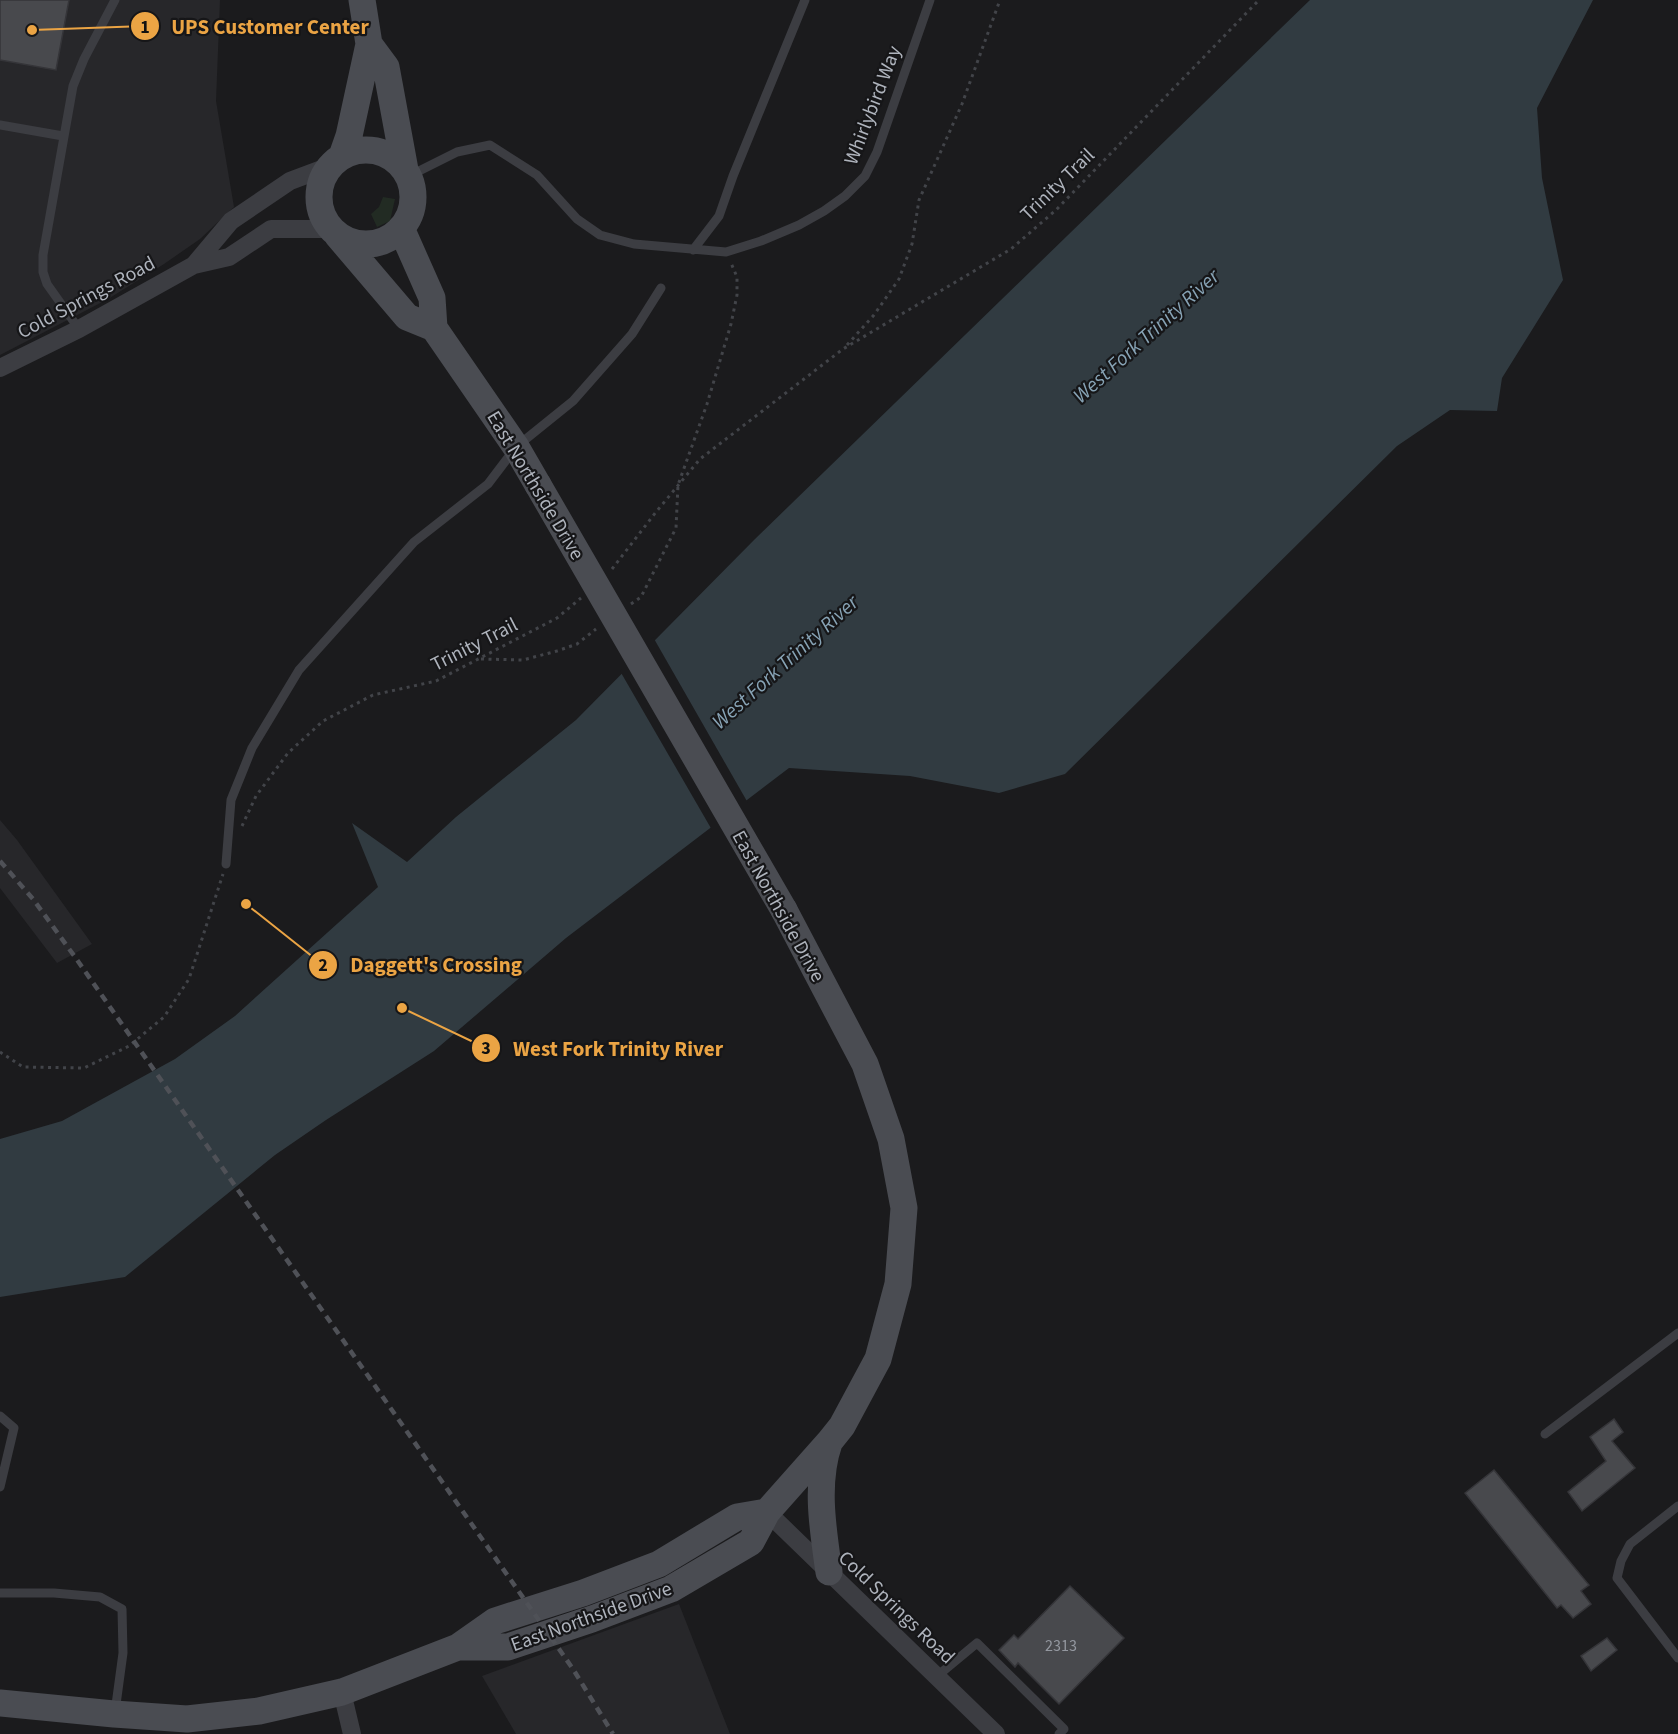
<svg xmlns="http://www.w3.org/2000/svg" width="1678" height="1734" viewBox="0 0 1678 1734" font-family="'Source Sans 3',sans-serif">
  <rect width="100%" height="100%" fill="#1b1b1d"/>
  <!-- built -->
  <path fill="#27272a" d="M 0,0 L 220,0 L 216,101 L 234,207 L 200,239 L 164,264 L 108,299 L 0,355 Z
    M 0,820 L 17,840 L 92,944 L 57,963 L 0,888 Z
    M 679,1604 L 730,1734 L 516,1734 L 482,1676 Z"/>
  <!-- green -->
  <path fill="#222b23" d="M 383,197 L 395,199 L 390,221 L 377,227 L 371,214 L 379,207 Z"/>
  <!-- water -->
  <path fill="#313b41" d="M 1310,0 L 1593,0 L 1537,108 L 1542,178 L 1563,280 L 1502,378 L 1497,411 L 1450,410 L 1397,446 L 1065,774 L 999,793 L 910,776 L 789,768 L 566,938 L 434,1051 L 326,1120 L 275,1155 L 125,1277 L 0,1297 L 0,1139 L 62,1121 L 175,1059 L 235,1016 L 378,887 L 352,823 L 407,862 L 456,817 L 576,720 L 755,539 Z"/>
  <!-- pier -->
  <path fill="#1b1b1d" d="M 653,637 L 748,803 L 712,830 L 620,671 Z"/>
  <!-- building -->
  <path fill="#48494d" stroke="#353539" stroke-width="1.5" d="M 0,0 L 69,0 L 56,70 L 0,60 Z
    M 1614,1419 L 1623,1432 L 1612,1441 L 1635,1468 L 1582,1511 L 1568,1492 L 1606,1461 L 1590,1437 Z
    M 1494,1470 L 1589,1585 L 1581,1591 L 1591,1604 L 1573,1618 L 1561,1605 L 1557,1608 L 1465,1493 Z
    M 1070,1586 L 1124,1638 L 1059,1704 L 1018,1663 L 1015,1667 L 999,1650 L 1014,1635 L 1018,1639 Z
    M 1607,1638 L 1617,1650 L 1591,1671 L 1581,1656 Z"/>
  <g fill="none" stroke-linecap="round" stroke-linejoin="round">
    <!-- path -->
    <path stroke="#424449" stroke-width="3" stroke-dasharray="3 4.5" stroke-linecap="butt" d="M 847,345 L 874,315 L 899,279 L 912,244 L 919,200 L 962,104 L 1000,0
      M 612,569 L 656,512 L 700,459 L 843,349 L 1011,249 L 1056,210 L 1259,0
      M 631,604 L 641,597 L 676,528 L 678,485 L 707,404 L 731,324 L 737,295 L 737,277 L 731,263
      M 481,659 L 523,660 L 557,651 L 577,644 L 596,629
      M 242,826 L 256,796 L 288,753 L 323,721 L 373,695 L 436,681 L 557,618 L 581,598
      M 0,1052 L 23,1067 L 84,1068 L 129,1046 L 164,1017 L 189,979 L 223,874"/>
    <!-- lane -->
    <path stroke="#3c3d42" stroke-width="9" d="M 0,125 L 63,136
      M 409,176 L 457,152 L 490,145 L 537,175 L 577,219 L 600,235 L 634,244 L 726,252 L 761,241 L 799,225 L 824,211 L 845,196 L 865,176 L 877,152 L 930,0
      M 693,250 L 719,216 L 733,176 L 805,0
      M 79,329 L 47,284 L 43,272 L 43,255 L 73,86 L 84,59 L 115,0
      M 226,864 L 231,800 L 252,748 L 299,670 L 414,542 L 488,484 L 516,447 L 573,401 L 632,334 L 661,288
      M 0,1416 L 14,1428 L 0,1487
      M 1545,1434 L 1678,1333
      M 1678,1506 L 1630,1544 L 1621,1561 L 1617,1578 L 1678,1658
      M 0,1593 L 54,1593 L 100,1597 L 122,1609 L 123,1653 L 115,1712
      M 936,1677 L 977,1643 L 1064,1729 L 1059,1734"/>
    <!-- street -->
    <path stroke="#3c3d42" stroke-width="18" d="M 194,265 L 231,221 L 290,181 L 330,166
      M 0,368 L 79,329 L 194,265 L 229,257 L 271,229 L 332,229
      M 767,1512 L 996,1734
      M 342,1692 L 352,1734"/>
    <!-- secondary -->
    <path stroke="#4a4c52" stroke-width="27" d="M 369,44 L 386,67 L 405,170
      M319 197a47 47 0 1 1 94 0a47 47 0 1 1-94 0Z
      M 342,156 L 349,136 L 369,44 L 362,0
      M 401,228 L 432,298 L 434,328 L 516,447 L 538,485
      M 338,236 L 407,317 L 434,328
      M 829,1572 C 823,1530 815,1483 829,1443
      M 458,1647 L 508,1647 L 592,1619 L 671,1589 L 751,1542 L 767,1512 L 830,1441 L 842,1426 L 878,1359 L 898,1284 L 904,1208 L 891,1139 L 865,1064 L 784,910
      M 0,1703 L 114,1714 L 187,1719 L 259,1711 L 342,1692 L 458,1647 L 495,1621 L 583,1593 L 659,1564 L 737,1517 L 767,1512"/>
    <!-- rail -->
    <path stroke="#4f5157" stroke-width="4.5" stroke-dasharray="8 6" stroke-linecap="butt" d="M 0,861 L 33,899 L 75,957 L 573,1669 L 613,1734"/>
    <!-- secondary-bridge -->
    <path stroke="#4a4c52" stroke-width="27" d="M 538,485 L 784,910"/>
  </g>
  <g text-anchor="middle" stroke-width="4.5" stroke-linejoin="round" paint-order="stroke">
    <!-- number labels -->
    <g font-size="16" fill="#9498a0">
      <text x="1061" y="1651">2313</text>
    </g>
    <!-- street labels -->
    <g font-size="20" fill="#aeb3bc" stroke="#161618">
      <text transform="translate(872 105) rotate(-69)" y="7">Whirlybird Way</text>
      <text transform="translate(1057 184) rotate(-44)" y="7">Trinity Trail</text>
      <text transform="translate(86 297) rotate(-28)" y="7">Cold Springs Road</text>
      <text transform="translate(536 485) rotate(59)" y="7">East Northside Drive</text>
      <text transform="translate(474 644) rotate(-27)" y="7">Trinity Trail</text>
      <text transform="translate(779 906) rotate(61)" y="7">East Northside Drive</text>
      <text transform="translate(897 1607) rotate(44)" y="7">Cold Springs Road</text>
      <text transform="translate(591 1616) rotate(-20)" y="7">East Northside Drive</text>
    </g>
    <!-- water labels -->
    <g font-size="21" font-style="italic" fill="#87a3b5" stroke="#161618">
      <text transform="translate(1146 336) rotate(-42)" y="7">West Fork Trinity River</text>
      <text transform="translate(785 662) rotate(-42)" y="7">West Fork Trinity River</text>
    </g>
  </g>
  <!-- callouts -->
  <path fill="none" stroke="#eba444" stroke-width="2" d="M32 30L145 26M246 904L323 965M402 1008L486 1048"/>
  <g fill="#eba444" stroke="#161618" stroke-width="2">
    <circle cx="32" cy="30" r="6"/>
    <circle cx="246" cy="904" r="6"/>
    <circle cx="402" cy="1008" r="6"/>
    <circle cx="145" cy="26" r="15"/>
    <circle cx="323" cy="965" r="15"/>
    <circle cx="486" cy="1048" r="15"/>
  </g>
  <g font-size="18" text-anchor="middle" font-weight="bold" fill="#111">
    <text x="145" y="33">1</text>
    <text x="323" y="971">2</text>
    <text x="486" y="1054">3</text>
  </g>
  <g font-size="21" text-anchor="middle" font-weight="bold" fill="#eba444" stroke="#161618" stroke-width="4.5" stroke-linejoin="round" paint-order="stroke">
    <text x="270" y="34">UPS Customer Center</text>
    <text x="436" y="972">Daggett's Crossing</text>
    <text x="618" y="1056">West Fork Trinity River</text>
  </g>
</svg>
